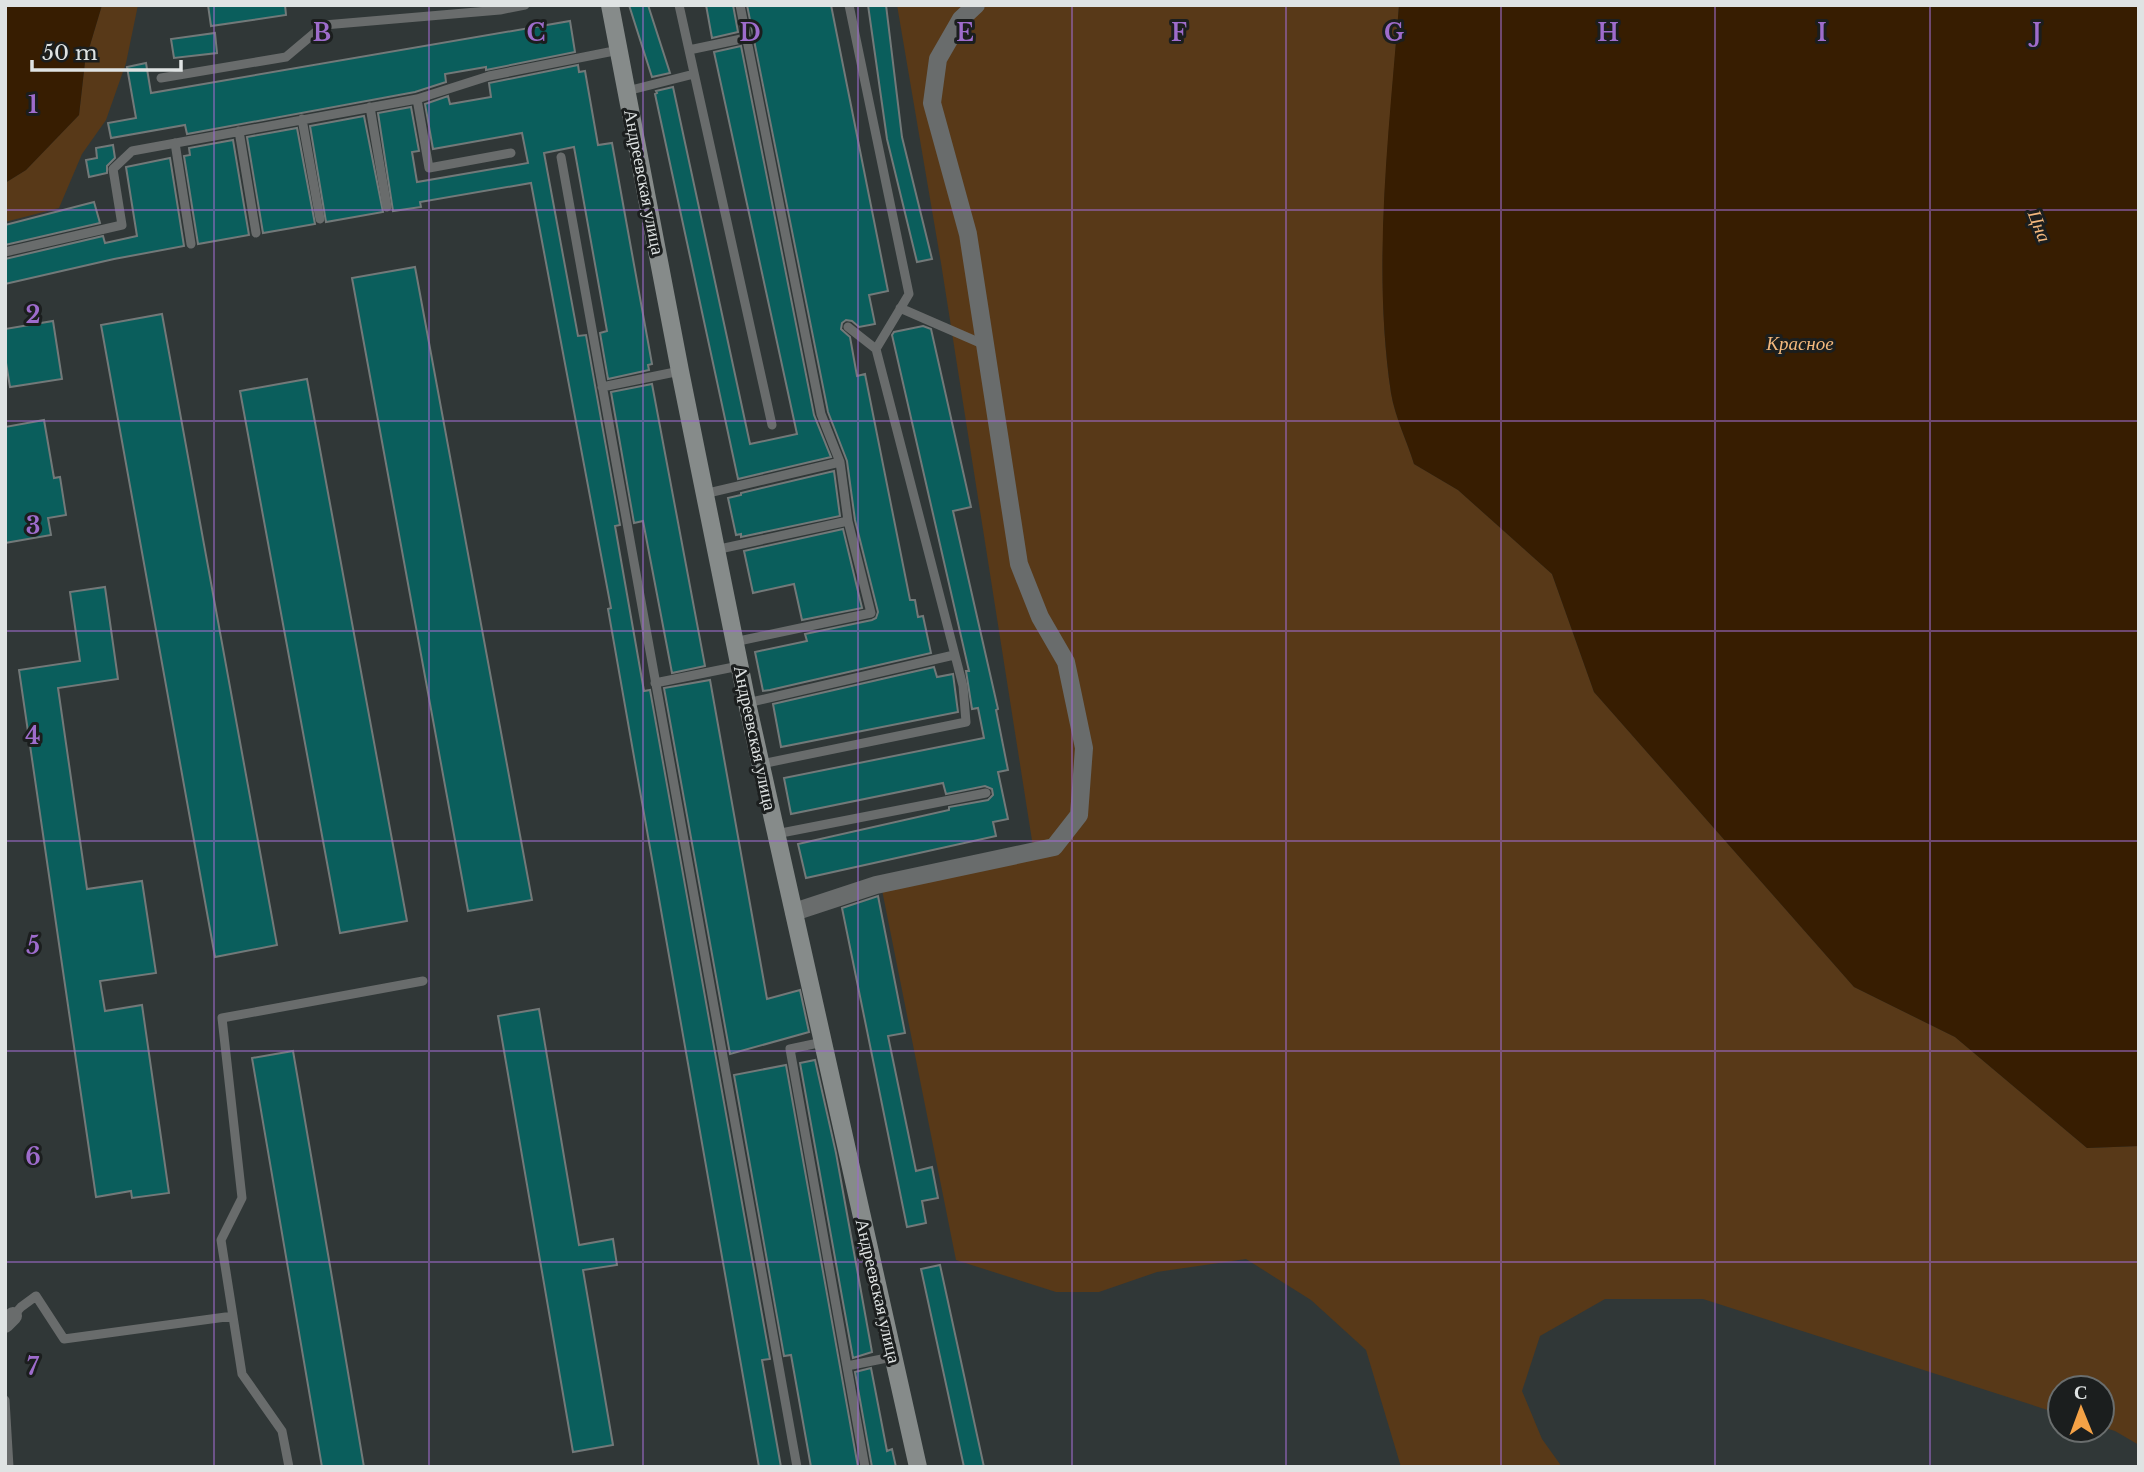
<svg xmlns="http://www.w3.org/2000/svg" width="2144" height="1472" viewBox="0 0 2144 1472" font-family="'Libre Baskerville',serif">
  <rect width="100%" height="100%" fill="#303737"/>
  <!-- green -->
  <path fill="#583918" d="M 102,5 L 138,5 L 126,63 L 106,120 L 82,154 L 59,208 L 5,222 L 5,183 L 26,170 L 79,115 L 85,62 Z
    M 897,5 L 1399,5 C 1390,133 1372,265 1391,393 C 1395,417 1407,441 1414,464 L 1458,490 L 1552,574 L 1594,692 L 1854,987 L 1955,1037 L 2087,1148 L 2139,1146 L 2139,1445 L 2115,1431 L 2102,1427 L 2102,1388 L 2060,1388 L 2060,1414 L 1703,1299 L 1605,1299 L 1540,1336 L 1522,1391 L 1542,1439 L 1562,1467 L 1401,1467 L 1366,1350 L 1311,1300 L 1246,1259 L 1157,1272 L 1099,1292 L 1056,1292 L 956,1260 L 882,890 L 1034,853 L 941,263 Z"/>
  <!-- water -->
  <path fill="#371d01" d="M 5,5 L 102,5 L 85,62 L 79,115 L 26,170 L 5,183 Z
    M 1399,5 L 2139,5 L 2139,1146 L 2087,1148 L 1955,1037 L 1854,987 L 1594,692 L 1552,574 L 1458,490 L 1414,464 C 1407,441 1395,417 1391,393 C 1372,265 1389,133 1399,5 Z"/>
  <!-- building -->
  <path fill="#0a5e5c" stroke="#727979" stroke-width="2" d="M 208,5 L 285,5 L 286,15 L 211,26 Z
    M 629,5 L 648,5 L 670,73 L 652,77 Z
    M 706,5 L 733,5 L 738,32 L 712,38 Z
    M 747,5 L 831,5 L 888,291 L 869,295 L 875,324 L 859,327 L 852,321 L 846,320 L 842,323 L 841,329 L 850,337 L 857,376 L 865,374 L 910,600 L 915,600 L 918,617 L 923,616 L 931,653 L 770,690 L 763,691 L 755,652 L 807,641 L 805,634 L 872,620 L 876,618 L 878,612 L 855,520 L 847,461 L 828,412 Z
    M 868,5 L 886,5 L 902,137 L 932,259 L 917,262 L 887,139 Z
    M 570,21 L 575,52 L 486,70 L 486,67 L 445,74 L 446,82 L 415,92 L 187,134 L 185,125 L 111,138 L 108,123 L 136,118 L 127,67 L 146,63 L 151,93 Z
    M 215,33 L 217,53 L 174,58 L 171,39 Z
    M 741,46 L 814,415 L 831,457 L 738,479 L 655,94 L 657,93 L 656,91 L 673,87 L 750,444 L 797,434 L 714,52 Z
    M 578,65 L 579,72 L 585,71 L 598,145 L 612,143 L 652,364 L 648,365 L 649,370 L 608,379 L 600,333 L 607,331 L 574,147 L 544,153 L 578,336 L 586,335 L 620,525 L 615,526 L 644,691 L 650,690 L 770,1359 L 762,1360 L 781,1467 L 759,1467 L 608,609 L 611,608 L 531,183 L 420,202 L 421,207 L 393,211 L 378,113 L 411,107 L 419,151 L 412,152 L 417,182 L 528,163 L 522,133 L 433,149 L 425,104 L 448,96 L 450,104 L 491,97 L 489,83 Z
    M 364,116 L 383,212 L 326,222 L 310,126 Z
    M 297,128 L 315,224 L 263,233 L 247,137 Z
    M 233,140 L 249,235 L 198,244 L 184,156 L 190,155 L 189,148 Z
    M 113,145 L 115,158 L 107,166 L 107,173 L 89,177 L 86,160 L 97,158 L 96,148 Z
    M 170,158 L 184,246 L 114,259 L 5,284 L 5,259 L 103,236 L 105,243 L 137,236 L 126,167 Z
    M 94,202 L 100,223 L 5,245 L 5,225 Z
    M 415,267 L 532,900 L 468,911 L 352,278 Z
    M 162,314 L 277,945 L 215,957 L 101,325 Z
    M 53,321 L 62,379 L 10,387 L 5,357 L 5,329 Z
    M 923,326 L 931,329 L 971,507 L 953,511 L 998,709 L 996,710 L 1008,770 L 998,772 L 1008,819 L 993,822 L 996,836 L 806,878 L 798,844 L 949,810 L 949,807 L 988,800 L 993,795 L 992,789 L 985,786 L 946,794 L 943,783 L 791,814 L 784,778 L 984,738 L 978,708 L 972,709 L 966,671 L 969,671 L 892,335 L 894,332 Z
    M 307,379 L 407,921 L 340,933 L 240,391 Z
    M 652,384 L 705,666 L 672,673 L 643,521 L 634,523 L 611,392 Z
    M 44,420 L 54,478 L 60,477 L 66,515 L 48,518 L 51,535 L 5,543 L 5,427 Z
    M 834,471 L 840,516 L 741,537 L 741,534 L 736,535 L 728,498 L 741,495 L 741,493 Z
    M 843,529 L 862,608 L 802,620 L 794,584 L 753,593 L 744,551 Z
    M 105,587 L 118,679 L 58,688 L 87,889 L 142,881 L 156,973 L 100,981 L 105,1011 L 142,1005 L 169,1193 L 132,1198 L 131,1191 L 96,1197 L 19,670 L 80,661 L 70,592 Z
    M 934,667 L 937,677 L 953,674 L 958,712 L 781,747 L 773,704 Z
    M 710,680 L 767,999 L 800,990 L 809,1032 L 730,1054 L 664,688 Z
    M 878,896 L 905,1033 L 888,1036 L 916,1171 L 932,1167 L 938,1198 L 922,1201 L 926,1223 L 907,1227 L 842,908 Z
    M 539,1009 L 579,1245 L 613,1239 L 617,1265 L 583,1270 L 613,1445 L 573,1452 L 498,1016 Z
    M 293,1051 L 329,1260 L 364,1467 L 322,1467 L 252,1058 Z
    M 815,1060 L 836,1153 L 872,1352 L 853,1358 L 800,1063 Z
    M 786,1065 L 858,1467 L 811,1467 L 791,1355 L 784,1356 L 734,1075 Z
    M 940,1265 L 984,1467 L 964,1467 L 921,1269 Z
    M 871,1368 L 887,1451 L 892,1449 L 896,1467 L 872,1467 L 855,1372 Z"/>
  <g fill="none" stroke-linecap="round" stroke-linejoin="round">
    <!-- lane -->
    <path stroke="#696c6c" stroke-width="9" d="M 679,5 L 772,425
      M 849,5 L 909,294 L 876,349
      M 689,50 L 746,38
      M 161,78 L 286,57 L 324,25 L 500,10 L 525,5
      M 627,91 L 694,74
      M 417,99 L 429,168 L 511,153
      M 370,107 L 387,207
      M 302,119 L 320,219
      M 239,131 L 256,233
      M 175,143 L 191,244
      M 561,157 L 797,1467
      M 5,252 L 122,225 L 113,169 L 132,151 L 417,99 L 489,76 L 619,50
      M 900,308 L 985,345
      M 602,387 L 680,371
      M 704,494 L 840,462
      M 715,550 L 848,521
      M 734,642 L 871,613 L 848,521 L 840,462 L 821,414 L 740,5
      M 655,683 L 739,666
      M 747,703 L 954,655
      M 761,764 L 966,722 L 963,686 L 876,349 L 848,327
      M 776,834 L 986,793
      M 823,1042 L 790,1049 L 865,1467
      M 13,1316 L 21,1307 L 36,1296 L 64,1339 L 233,1316
      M 847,1366 L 892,1357
      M 5,1400 L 9,1467
      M 289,1467 L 282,1431 L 242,1374 L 221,1240 L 242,1198 L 222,1018 L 423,981"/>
    <!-- street -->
    <path stroke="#696c6c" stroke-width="18" d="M 794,912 L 876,885 L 1054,847 L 1079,815 L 1084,748 L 1066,662 L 1040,617 L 1019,564 L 968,234 L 932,103 L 938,59 L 961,19 L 976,5
      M 5,1324 L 13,1316"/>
    <!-- secondary -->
    <path stroke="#868b8a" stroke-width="18" d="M 610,5 L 680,371 L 747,703 L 918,1467"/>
  </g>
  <!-- grid -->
  <path fill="none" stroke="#9e6ccc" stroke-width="2" stroke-opacity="0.55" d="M 214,5 L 214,1467M 429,5 L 429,1467M 643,5 L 643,1467M 858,5 L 858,1467M 1072,5 L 1072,1467M 1286,5 L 1286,1467M 1501,5 L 1501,1467M 1715,5 L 1715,1467M 1930,5 L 1930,1467M 5,210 L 2139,210M 5,421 L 2139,421M 5,631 L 2139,631M 5,841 L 2139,841M 5,1051 L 2139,1051M 5,1262 L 2139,1262"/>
  <g text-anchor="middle" stroke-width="6" stroke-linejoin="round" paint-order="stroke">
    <!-- street labels -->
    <g font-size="18" fill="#dfe3e3" stroke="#1b1e1e">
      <text transform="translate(644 182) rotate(79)" y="6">Андреевская улица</text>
      <text transform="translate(755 738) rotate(78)" y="6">Андреевская улица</text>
      <text transform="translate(878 1291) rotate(77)" y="6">Андреевская улица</text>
    </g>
    <!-- water labels -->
    <g font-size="19" font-style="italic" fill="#f3b87d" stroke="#1b1e1e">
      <text transform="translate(2040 226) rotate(69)" y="7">Цна</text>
      <text x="1800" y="350">Красное</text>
    </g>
  </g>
  <g font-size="23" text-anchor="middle" font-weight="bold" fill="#9e6ccc" stroke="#1b1e1e" stroke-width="6" stroke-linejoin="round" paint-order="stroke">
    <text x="322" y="41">B</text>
    <text x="536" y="41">C</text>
    <text x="750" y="41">D</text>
    <text x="965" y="41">E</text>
    <text x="1179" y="41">F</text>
    <text x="1394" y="41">G</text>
    <text x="1608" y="41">H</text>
    <text x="1822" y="41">I</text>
    <text x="2037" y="41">J</text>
    <text x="33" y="113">1</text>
    <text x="33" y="323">2</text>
    <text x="33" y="534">3</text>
    <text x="33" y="744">4</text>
    <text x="33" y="954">5</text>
    <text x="33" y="1165">6</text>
    <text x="33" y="1375">7</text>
  </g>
  <!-- border -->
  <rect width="2144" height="1472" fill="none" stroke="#dfe3e3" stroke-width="14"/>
  <!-- north arrow -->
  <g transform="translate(2081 1409) rotate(359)"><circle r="33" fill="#1b1e1e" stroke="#696d6d" stroke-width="2"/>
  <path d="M0-5L12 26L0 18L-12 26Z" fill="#f5a246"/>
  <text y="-10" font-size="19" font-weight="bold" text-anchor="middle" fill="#dfe3e3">С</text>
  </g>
  <!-- scale -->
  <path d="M32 60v10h149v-10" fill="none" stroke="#dfe3e3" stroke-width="3.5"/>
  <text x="42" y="60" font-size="21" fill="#dfe3e3" stroke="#1b1e1e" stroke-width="5" paint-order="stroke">50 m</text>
</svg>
